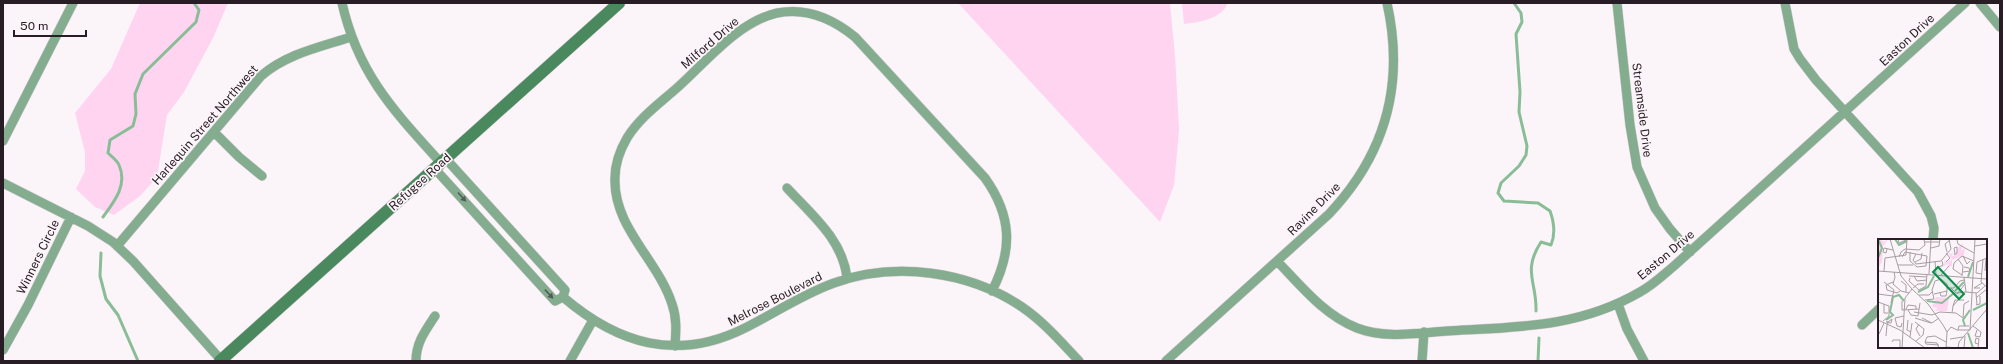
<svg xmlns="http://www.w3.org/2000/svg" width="2003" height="364" viewBox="0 0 2003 364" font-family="'Public Sans',sans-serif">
  <rect width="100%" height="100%" fill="#fbf4f8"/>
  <!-- green -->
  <path fill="#fed4f0" d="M 140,3 L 228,3 L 213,38 L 184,92 L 167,115 L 157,177 L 140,196 L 114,215 L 95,207 L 76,189 L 85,171 L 85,152 L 75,113 L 111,69 Z
    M 958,3 L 1170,3 L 1175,56 L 1179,130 L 1174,185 L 1160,222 Z
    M 1182,3 L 1228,3 C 1221,19 1200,22 1184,24 Z"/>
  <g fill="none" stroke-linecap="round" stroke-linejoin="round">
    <!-- stream -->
    <path stroke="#89bd97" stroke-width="3" d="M 1514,3 L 1521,13 L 1522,22 L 1516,34 L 1520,92 L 1519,112 L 1527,146 L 1526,155 L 1519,166 L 1501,183 L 1498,193 L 1504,201 L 1538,203 L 1550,211 C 1554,222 1556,233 1551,245 L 1541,242 C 1522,271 1537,282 1536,311
      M 103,217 C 114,202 128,185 119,165 C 117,160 111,156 108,153 L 110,140 L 133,126 L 136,114 L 135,94 L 143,74 L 196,22 L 199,10 L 194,3
      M 101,253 L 100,276 L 106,299 L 118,315 L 138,361
      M 1538,361 L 1539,338"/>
    <defs>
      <path id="street" d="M 342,3 C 358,74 394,111 441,163
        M 1617,3 L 1630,125 L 1637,167 L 1655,208 L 1670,229 L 1690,252
        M 1785,3 L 1794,49 L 1800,59 L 1816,80 L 1918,192 L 1931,216 L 1934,228 L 1933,240
        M 1980,3 L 2000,27
        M 214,132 L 239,157 L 262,176
        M 3,141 L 73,3
        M 435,169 L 555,301 L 563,297 L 565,290 L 446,159
        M 3,183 L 88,226 L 113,242 L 133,261 L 221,360
        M 787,188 C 812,215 843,240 847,278
        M 117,246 L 261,76 C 286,54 320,47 351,37
        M 1277,261 C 1301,286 1324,315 1357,328 C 1385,339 1419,333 1447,331 C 1517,327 1578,328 1640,292 C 1653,285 1663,275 1674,266 L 1965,3
        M 563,297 C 618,344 677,362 745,328 C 775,313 803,294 834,283 C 895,261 969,271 1022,307 C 1044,322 1061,342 1079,361
        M 1618,304 L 1627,329 L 1644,361
        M 1862,325 L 1879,309
        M 675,346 C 676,331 677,318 672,304 C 658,260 613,227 615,178 C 615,165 620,150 627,138 C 640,117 660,103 678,87 C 707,61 738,22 777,13 C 807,7 833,19 855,37 L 985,178 C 1012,216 1013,250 992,291
        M 3,350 L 28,305 L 71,217
        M 416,361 C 416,343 425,331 435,316
        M 570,361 L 593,320
        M 1166,361 L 1329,214 C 1386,154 1405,84 1387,3
        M 1422,361 L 1424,332"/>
      <path id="secondary" d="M 220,361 L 619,3"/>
    </defs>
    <!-- street casing -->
    <use href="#street" stroke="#d5cdd2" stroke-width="10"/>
    <!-- secondary casing -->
    <use href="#secondary" stroke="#d5cdd2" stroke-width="13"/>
    <!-- street -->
    <use href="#street" stroke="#84ad8f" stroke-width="9"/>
    <!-- secondary -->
    <use href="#secondary" stroke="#4a885e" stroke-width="12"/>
  </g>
  <!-- one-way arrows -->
  <defs><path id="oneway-solid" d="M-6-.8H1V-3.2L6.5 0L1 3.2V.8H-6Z"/></defs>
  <g fill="#525e55">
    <use href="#oneway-solid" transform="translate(462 197) rotate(48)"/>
    <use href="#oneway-solid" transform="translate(549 294) rotate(47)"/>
  </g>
  <g text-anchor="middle" stroke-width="3.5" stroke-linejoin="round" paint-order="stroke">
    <!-- street labels -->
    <g font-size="12" fill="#291d25" stroke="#fbf4f8">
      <text transform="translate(1907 40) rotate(-43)" y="4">Easton Drive</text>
      <text transform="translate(710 43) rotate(-41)" y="4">Milford Drive</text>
      <text transform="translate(1642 110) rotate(83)" y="4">Streamside Drive</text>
      <text transform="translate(205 125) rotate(-49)" y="4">Harlequin Street Northwest</text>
      <text transform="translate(420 182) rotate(-42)" y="4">Refugee Road</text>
      <text transform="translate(1314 209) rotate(-45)" y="4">Ravine Drive</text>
      <text transform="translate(1666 255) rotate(-40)" y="4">Easton Drive</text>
      <text transform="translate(38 257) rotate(-64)" y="4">Winners Circle</text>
      <text transform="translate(775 299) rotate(-27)" y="4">Melrose Boulevard</text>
    </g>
  </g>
  <!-- overview -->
  <g transform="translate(1878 239)">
    <rect width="109" height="109" fill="#fbf4f8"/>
    <path d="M 0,0 L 4,0 L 5,3 L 10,0 L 5,7 L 4,23 L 0,29 ZM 85,5 L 83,12 L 87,9 L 86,16 L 74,21 L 74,27 L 69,28 L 71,24 L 58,32 L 66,26 L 67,20 L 68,24 L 74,20 L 70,14 L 73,15 L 75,13 L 74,17 L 77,17 L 81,7 ZM 58,58 L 71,59 L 69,72 L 57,72 L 60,69 L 54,68 Z" fill="#fed4f0"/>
    <path fill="none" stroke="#89bd97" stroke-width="2" d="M 17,0 L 21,6 L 29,2M 0,19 L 4,9 L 0,0M 90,38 L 95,23M 77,52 L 86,43M 40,53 L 50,48 L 56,37M 49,62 L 64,64 L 76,54M 95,71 L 109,64M 8,81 L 15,76 L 12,73 L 15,58 L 21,56 L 26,62M 87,87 L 85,81 L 92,71M 90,94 L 95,109"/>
    <path fill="none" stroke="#a79ea4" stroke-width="1" d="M 12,0 L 23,37 L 34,50M 20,0 L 21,4 L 30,0M 79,1 L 80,5 L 96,14M 47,3 L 62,3M 97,7 L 109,5M 53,9 L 61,7 L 62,0M 9,10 L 8,14 L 5,13 L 6,9 L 15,11M 41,11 L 47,6 L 46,0M 32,13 L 32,22 L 39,28M 69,13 L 67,5 L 72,1M 68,14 L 72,19 L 68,23M 38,15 L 35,21 L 38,25 L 63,22 L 73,10 L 71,0M 38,15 L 49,17 L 48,27 L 39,28M 76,16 L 79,14 L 79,8 L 76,9 L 77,15M 85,17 L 89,25 L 92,22M 21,18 L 23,13 L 27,10 L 41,11M 24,18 L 27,13 L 38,15M 80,20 L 85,27 L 84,37M 105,20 L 103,43 L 109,48M 57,22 L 58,36M 37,23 L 43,20 L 44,14M 20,26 L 35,26M 57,30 L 65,26 L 64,22M 0,32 L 109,40M 6,32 L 7,19 L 28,16 L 29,0M 107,32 L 108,19M 16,33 L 17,38 L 15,45 L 23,52 L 31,54M 85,33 L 92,32 L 91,29 L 86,28M 51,35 L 53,0M 104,35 L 98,34 L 99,23 L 109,19M 63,36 L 71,27M 84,36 L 75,30 L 76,24 L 84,17 L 96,22M 31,37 L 49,38M 36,37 L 39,42 L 49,41M 86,38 L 88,53 L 99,54 L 107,47M 32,39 L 31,42 L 41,51 L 48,47 L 49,35M 23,42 L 28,46 L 28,53M 6,43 L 16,51 L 13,64M 15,43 L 8,46 L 9,51 L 19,54 L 22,52M 35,49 L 40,45 L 46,45M 69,49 L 76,49 L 82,42 L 86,41M 73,49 L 78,54 L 88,53M 102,49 L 96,49 L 104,44M 34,50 L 50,65 L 65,86 L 69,93 L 68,109M 62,54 L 63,57 L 68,57 L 69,52M 98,54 L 99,66M 0,55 L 15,57M 56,55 L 69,52 L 69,45 L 63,40M 79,55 L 87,45M 41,56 L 51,56 L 55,52M 99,58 L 109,50M 47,61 L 56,60 L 54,51 L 57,42 L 63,40M 24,62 L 24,71 L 41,70M 0,63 L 11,67 L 11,77 L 5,82M 6,65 L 6,74 L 10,74M 98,66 L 102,65 L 102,57M 75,67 L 77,61 L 86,61M 28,70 L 30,66 L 38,67 L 38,70M 30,71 L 33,76 L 40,77 L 42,64M 36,73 L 54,76 L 62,73 L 78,74 L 85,79M 74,74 L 75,67 L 80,61M 37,79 L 53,84M 44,79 L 54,84 L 61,79M 85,79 L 86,65 L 91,62M 0,81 L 22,91 L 47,109M 30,81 L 29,91 L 33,93M 8,83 L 10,83 L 12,84 L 13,84 L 14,80 L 10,83 L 9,83 L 10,84 L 9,86 L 8,97M 37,83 L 46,90 L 45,96 L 38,102M 24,84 L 23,88 L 19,87 L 17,79 L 26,77M 41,85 L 38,90 L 42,97M 95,87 L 103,93 L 102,98 L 97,97 L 99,91M 80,91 L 81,87 L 91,87M 92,91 L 97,0M 69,93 L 73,88 L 79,91 L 92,91M 1,95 L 6,84M 32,98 L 34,84M 72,100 L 85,98M 14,103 L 15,101 L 22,101 L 22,108M 47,103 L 49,98 L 57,97 L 68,103M 47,103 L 59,104 L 61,109M 47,103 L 48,105 L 61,106M 68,108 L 80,109M 24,109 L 27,59 L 34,50M 80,109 L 81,103 L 109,70M 86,109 L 87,97M 100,109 L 101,100 L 98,99 L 97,104 L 100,105"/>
    <path fill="#088d4a" fill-opacity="0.15" stroke="#088d4a" stroke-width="2" d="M 60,28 L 86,55 L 81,60 L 55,33 Z"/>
    <rect width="109" height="109" fill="none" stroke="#291d25" stroke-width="2"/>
  </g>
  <!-- border -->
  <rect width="2003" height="364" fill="none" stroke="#291d25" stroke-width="8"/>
  <!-- scale -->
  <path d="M14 30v6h72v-6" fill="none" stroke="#291d25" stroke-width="2"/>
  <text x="20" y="30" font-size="12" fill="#291d25" stroke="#fbf4f8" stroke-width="3" paint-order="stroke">50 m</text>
</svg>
